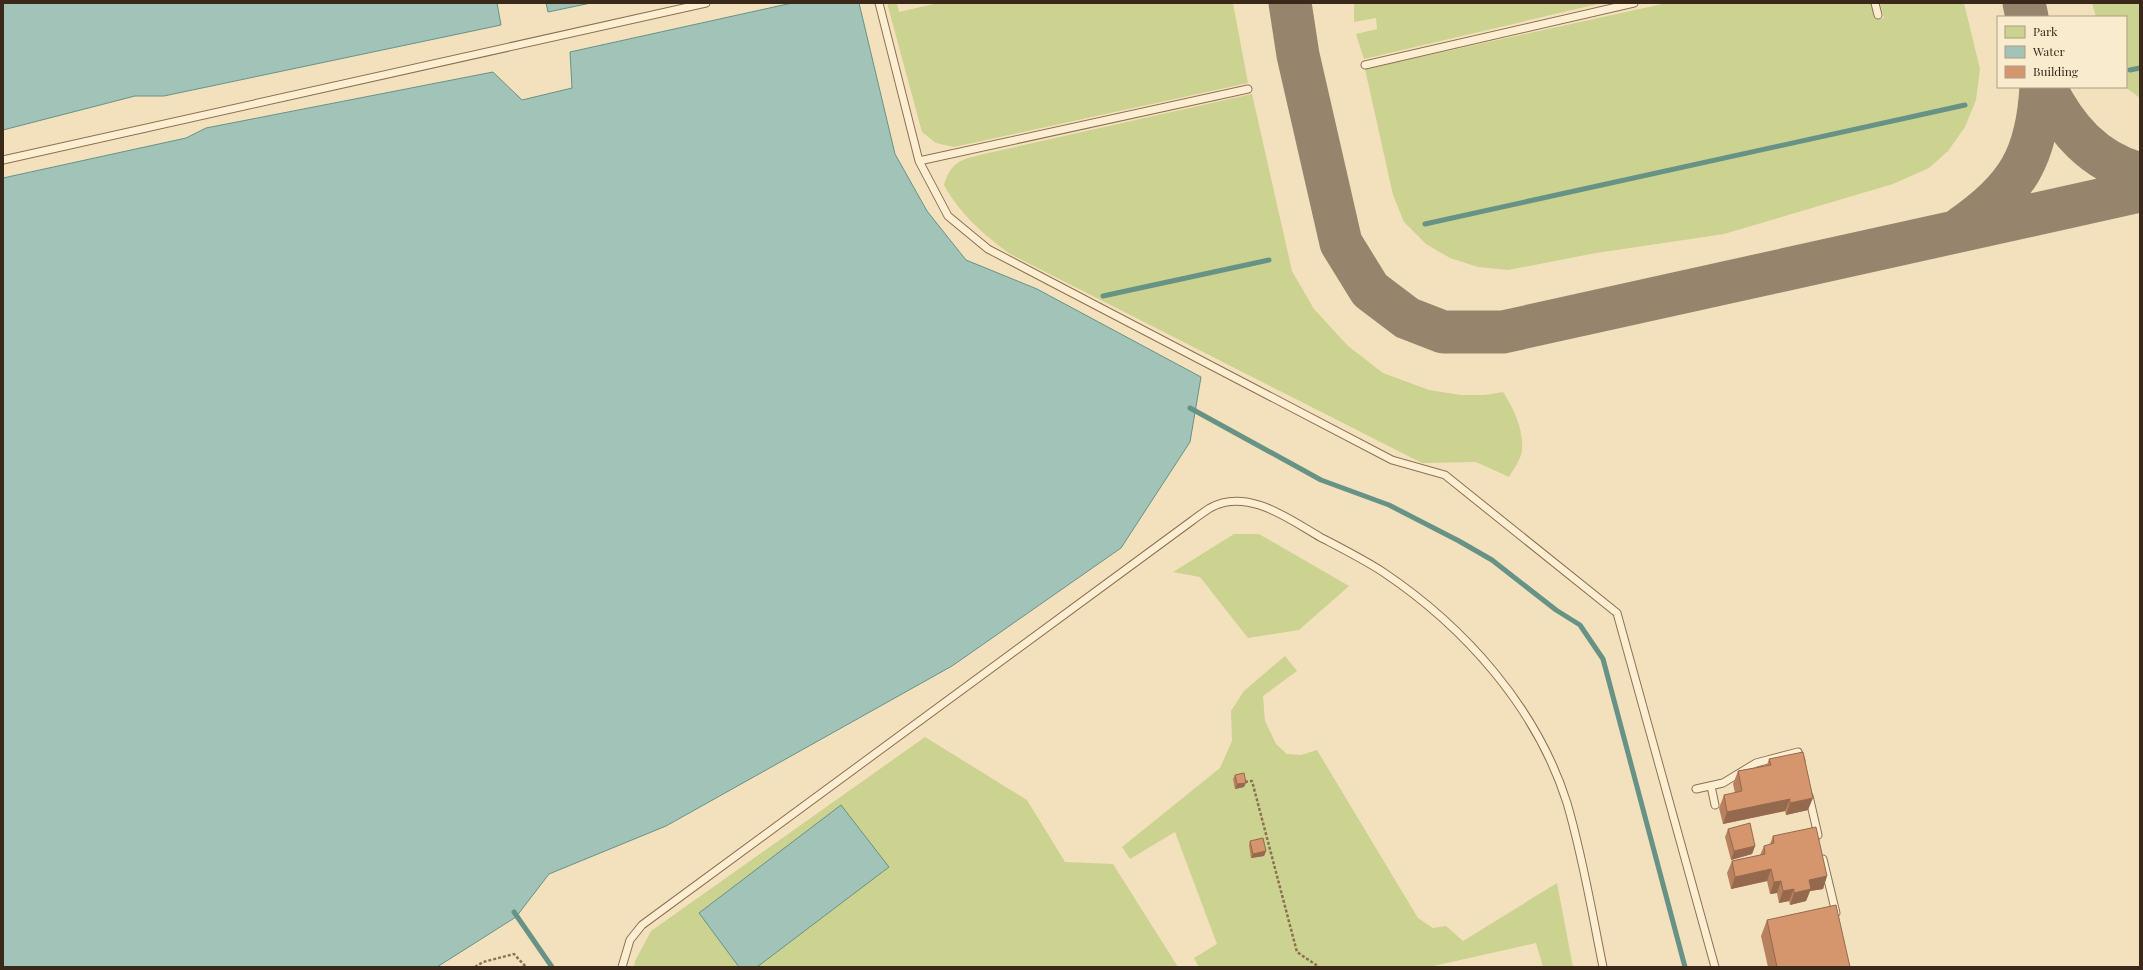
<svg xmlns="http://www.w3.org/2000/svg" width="2143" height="970" viewBox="0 0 2143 970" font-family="'Playfair Display',serif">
  <rect width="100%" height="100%" fill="#f3e1bd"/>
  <!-- green -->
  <path fill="#ccd290" d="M 887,3 L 897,3 L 899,12 L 938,3 L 1233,3 L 1248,83 L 954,147 L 936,143 L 922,132 Z
    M 1354,3 L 1602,3 L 1364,59 L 1356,34 L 1377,29 L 1376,18 L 1354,22 Z
    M 1667,3 L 1871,3 L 1875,19 L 1884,18 L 1880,3 L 1964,3 L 1980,69 L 1976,100 L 1965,127 L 1948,151 L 1929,168 L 1893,184 L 1724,234 L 1596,253 L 1508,270 L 1478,267 L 1450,258 L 1426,244 L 1404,222 L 1393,195 L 1365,69 Z
    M 2092,3 L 2140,3 L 2140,98 L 2125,87 L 2126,17 L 2096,17 Z
    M 1252,94 L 1292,271 L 1314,309 L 1348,346 L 1383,373 L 1429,390 L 1461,395 L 1485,395 L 1503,392 C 1514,409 1524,430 1522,451 C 1521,459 1513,470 1509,477 L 1476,462 L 1422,463 L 1010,254 C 985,236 959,213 944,185 C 952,160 961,160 984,154 Z
    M 1234,534 L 1259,534 L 1349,586 L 1299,630 L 1248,638 L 1200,577 L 1173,572 Z
    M 1285,656 L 1297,671 L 1263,696 L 1265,721 L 1276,744 L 1287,754 L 1301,755 L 1317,750 L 1418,918 L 1433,928 L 1446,926 L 1463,941 L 1557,883 L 1573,967 L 1543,967 L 1536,943 L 1429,967 L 1199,967 L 1194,958 L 1217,944 L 1175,832 L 1130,859 L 1122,847 L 1220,768 L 1232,741 L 1231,711 L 1244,691 Z
    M 925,737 L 1027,800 L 1065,862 L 1113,864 L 1178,967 L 634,967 L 635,961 L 651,931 Z"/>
  <!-- water -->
  <path fill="#a1c3b8" stroke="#679286" d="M 3,3 L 497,3 L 501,25 L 164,96 L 135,96 L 3,130 Z
    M 546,3 L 591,3 L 548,12 Z
    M 792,3 L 859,3 L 895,154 L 927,211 L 966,260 L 1037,289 L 1201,377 L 1190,442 L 1121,548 L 952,666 L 666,826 L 549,874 L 516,917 L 437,967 L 3,967 L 3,178 L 186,138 L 206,128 L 493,72 L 522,100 L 572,88 L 570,52 Z
    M 841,805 L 889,867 L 757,967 L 739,967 L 699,913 Z"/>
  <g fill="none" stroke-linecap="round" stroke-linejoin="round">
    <!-- stream -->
    <path stroke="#679286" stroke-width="5" d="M 2130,70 L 2140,68
      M 1425,224 L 1965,105
      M 1103,296 L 1269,260
      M 1190,408 L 1321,480 L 1389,505 L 1459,541 L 1492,560 L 1556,610 L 1580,625 L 1603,659 L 1685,967
      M 514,912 L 552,967"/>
    <!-- taxiway -->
    <path stroke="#96856c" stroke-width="43" d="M 1290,3 L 1298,55 L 1341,243 L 1370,290 L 1407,318 L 1443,332 L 1503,332 L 2140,191
      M 2024,3 L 2027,17
      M 2045,87 C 2066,129 2093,161 2140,174
      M 1961,228 C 2018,189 2037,156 2041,87"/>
    <defs>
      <path id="service" d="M 879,3 L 919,161 L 948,216 L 988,249 L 1392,460 L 1445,475 L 1617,613 L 1715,967
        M 1875,3 L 1878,15
        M 1365,65 L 1634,3
        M 3,160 L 706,3
        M 919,161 L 1248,89
        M 1711,786 L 1715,805
        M 1696,789 L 1723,783 L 1756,763 L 1798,752 L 1801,761
        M 1809,796 L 1818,835
        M 1823,859 L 1836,913
        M 622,967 L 630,940 L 642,925 L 1193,520 C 1198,516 1204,512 1210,508 C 1247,487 1289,519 1320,537 C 1341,548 1363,559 1383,572 C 1465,627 1537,708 1567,803 C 1583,857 1592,913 1603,967"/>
    </defs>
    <!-- service casing -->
    <use href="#service" stroke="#8d7054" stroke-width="9"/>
    <!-- path -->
    <path stroke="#8d7054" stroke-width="2.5" stroke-dasharray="3 2" stroke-linecap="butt" d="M 1245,782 L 1252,781 L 1297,952 L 1319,967
      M 475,967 L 483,962 L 514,954 L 526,967"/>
    <!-- service -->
    <use href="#service" stroke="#fdeed1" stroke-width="7"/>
  </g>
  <!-- wall -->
  <path fill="#b7815f" d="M 1769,759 L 1808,810 L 1786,815 L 1785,811 L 1723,824 L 1719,808 L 1724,795 L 1735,793 L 1733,784 L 1738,771 L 1767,765 Z
    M 1235,775 L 1244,787 L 1235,789 L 1233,779 Z
    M 1728,829 L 1755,846 L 1752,854 L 1731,860 L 1725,837 Z
    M 1773,836 L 1827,876 L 1823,889 L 1810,891 L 1806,901 L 1790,905 L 1789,901 L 1779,903 L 1777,893 L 1770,894 L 1767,881 L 1731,889 L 1727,873 L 1732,861 L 1760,855 L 1764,846 L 1770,844 Z
    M 1250,841 L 1266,851 L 1264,856 L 1251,858 L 1249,845 Z
    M 1767,920 L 1850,967 L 1768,967 L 1761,936 Z"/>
  <!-- shaded-wall -->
  <path fill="#95694d" d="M 1246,783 L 1244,787 L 1235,789 L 1237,784 Z
    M 1813,798 L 1808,810 L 1786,815 L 1790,803 Z
    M 1790,799 L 1785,811 L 1723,824 L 1727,812 Z
    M 1755,846 L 1752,854 L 1731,860 L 1734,851 Z
    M 1266,851 L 1264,856 L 1251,858 L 1253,854 Z
    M 1771,869 L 1767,881 L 1731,889 L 1735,877 Z
    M 1827,876 L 1823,889 L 1810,891 L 1806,901 L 1790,905 L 1794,893 L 1809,880 Z
    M 1781,881 L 1777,893 L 1770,894 L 1774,882 Z
    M 1794,889 L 1789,901 L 1779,903 L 1783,891 Z"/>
  <!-- building -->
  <path fill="#d5966e" stroke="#95694d" d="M 1803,752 L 1813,798 L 1790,803 L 1790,799 L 1727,812 L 1724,795 L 1742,791 L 1738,771 L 1771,765 L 1769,759 Z
    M 1244,773 L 1246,783 L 1237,784 L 1235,775 Z
    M 1750,823 L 1755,846 L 1734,851 L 1728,829 Z
    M 1816,827 L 1827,876 L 1809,880 L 1811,889 L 1794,893 L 1794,889 L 1783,891 L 1781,881 L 1774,882 L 1771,869 L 1735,877 L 1732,861 L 1765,854 L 1764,846 L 1774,843 L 1773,836 Z
    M 1263,838 L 1266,851 L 1253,854 L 1250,841 Z
    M 1836,905 L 1850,967 L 1777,967 L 1767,920 Z"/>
  <!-- border -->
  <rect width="2143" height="970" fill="none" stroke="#3a291a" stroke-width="8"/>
  <!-- legend -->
  <rect x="1997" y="16" width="130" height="72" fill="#f9ebcd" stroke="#ad9d85"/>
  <rect x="2005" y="26" width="20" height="12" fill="#ccd290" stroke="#ad9d85"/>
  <text x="2033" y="36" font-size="12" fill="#3a291a">Park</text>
  <rect x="2005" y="46" width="20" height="12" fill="#a1c3b8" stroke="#ad9d85"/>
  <text x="2033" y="56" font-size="12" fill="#3a291a">Water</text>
  <rect x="2005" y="66" width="20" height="12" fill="#d5966e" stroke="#ad9d85"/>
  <text x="2033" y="76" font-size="12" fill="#3a291a">Building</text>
</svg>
